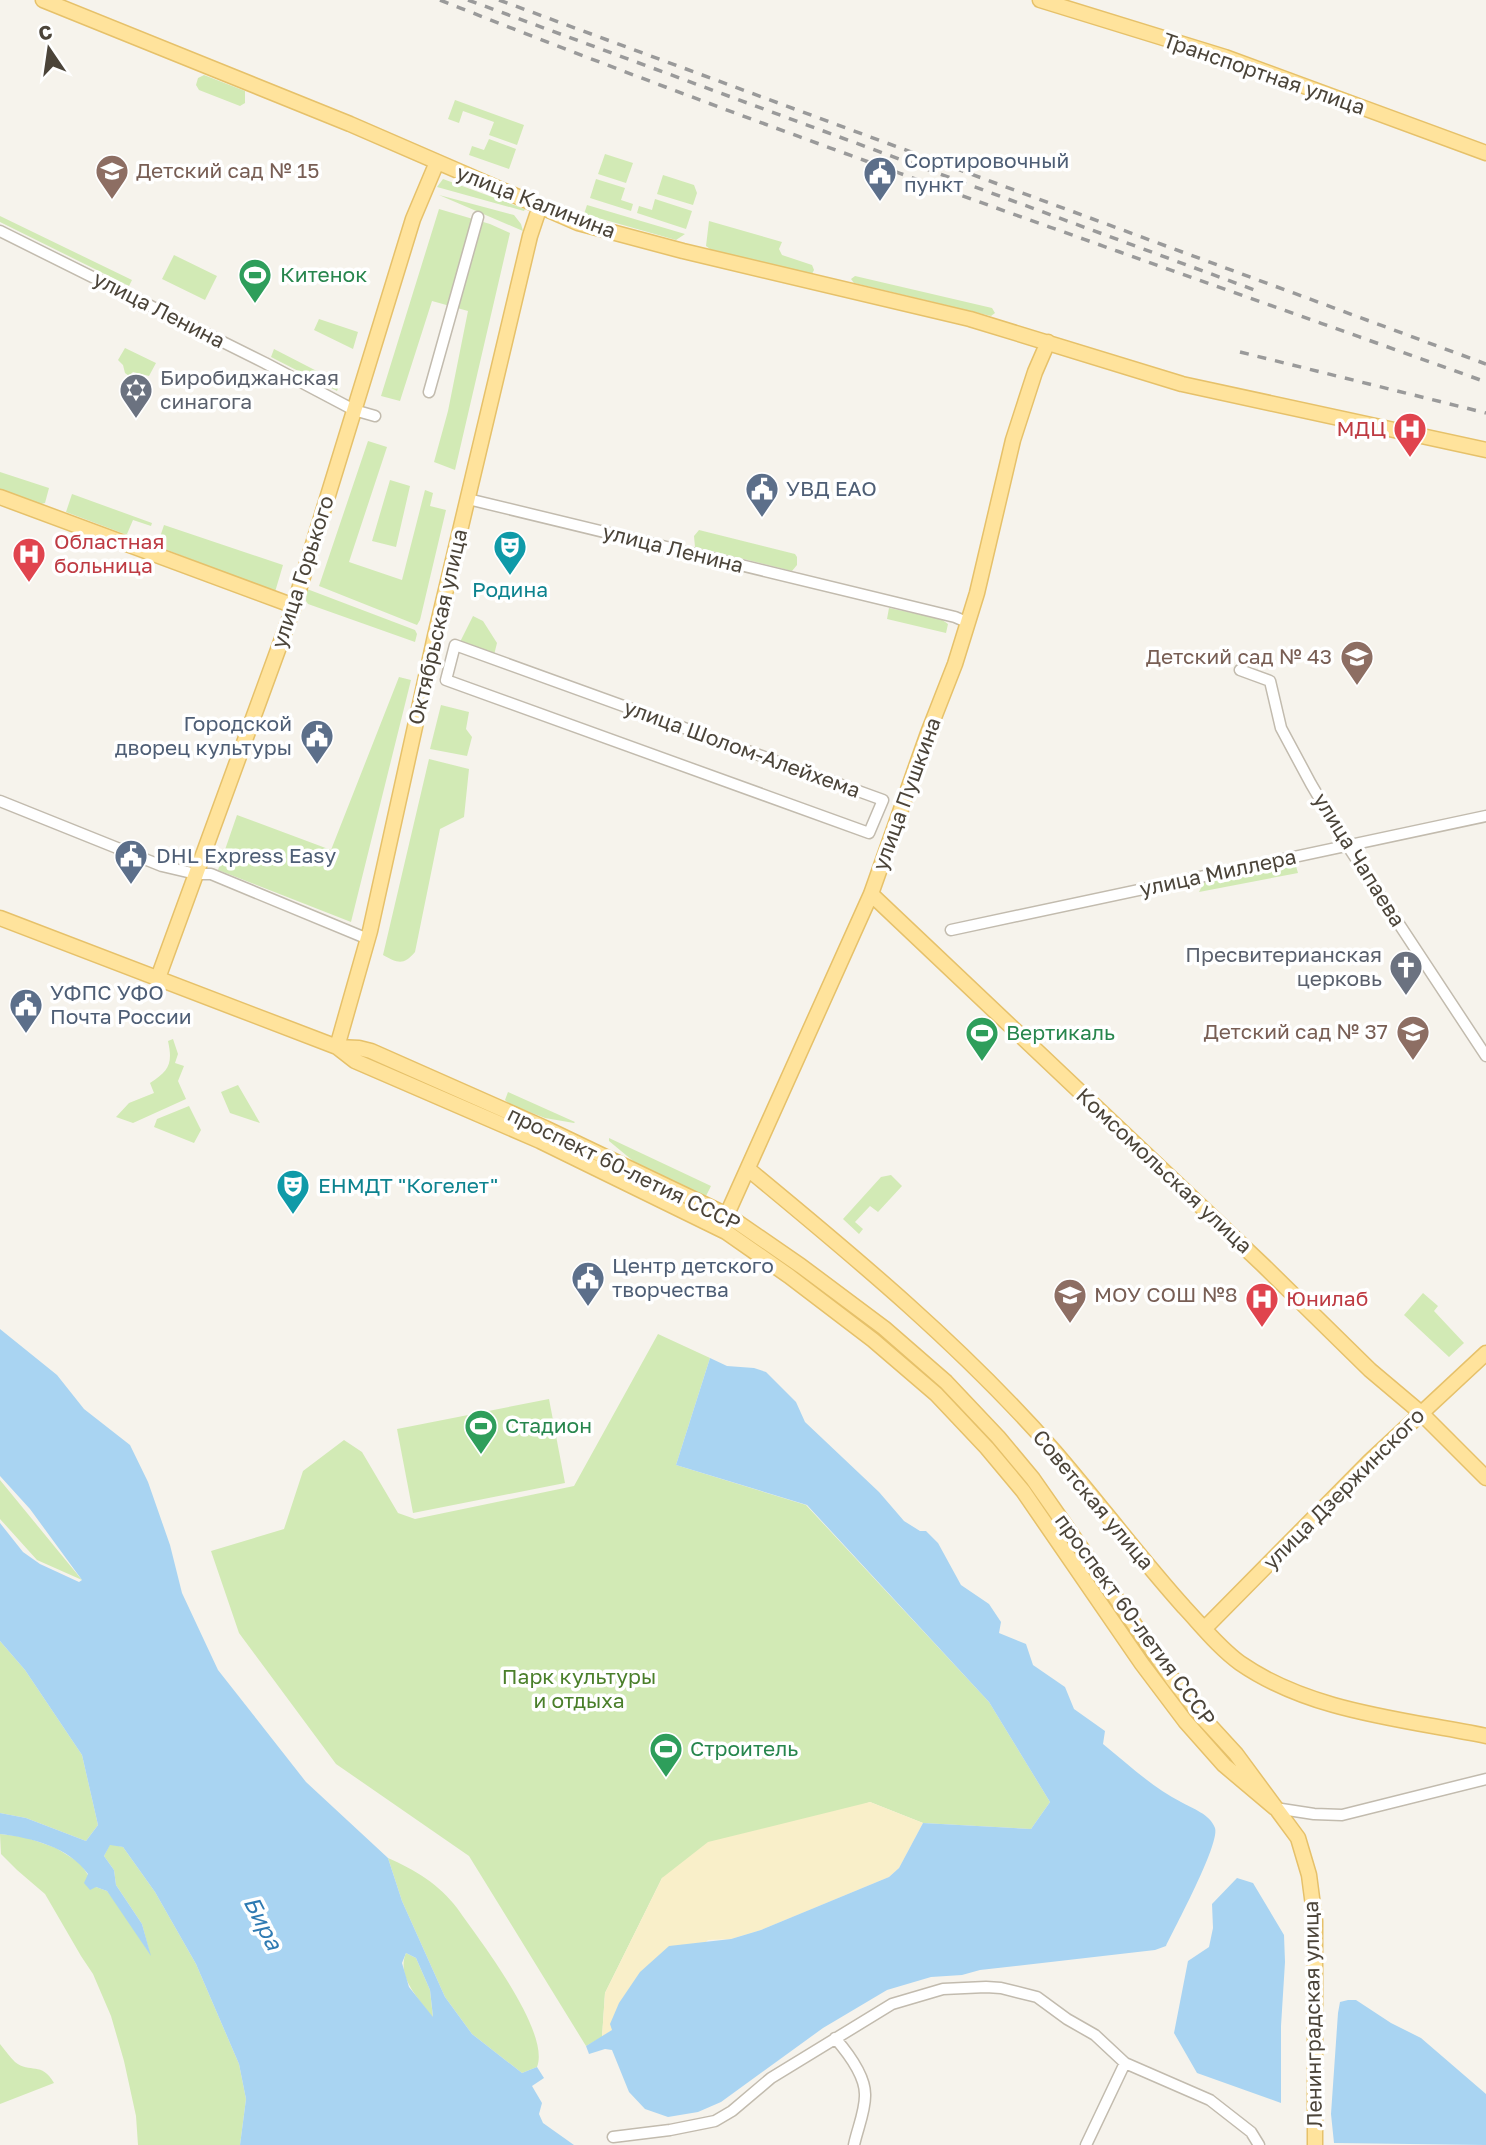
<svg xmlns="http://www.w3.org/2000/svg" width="1486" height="2145" viewBox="0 0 1486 2145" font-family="'Golos Text',sans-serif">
  <rect width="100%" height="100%" fill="#f6f3ec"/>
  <!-- green -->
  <path fill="#d2eab5" d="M 204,75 L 245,91 L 245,103 L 240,106 L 199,90 L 196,85 L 198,78 Z
    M 455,100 L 524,125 L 517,145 L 489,135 L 494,122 L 463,111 L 459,123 L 448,119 Z
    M 489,139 L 516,149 L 509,169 L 469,155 L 472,146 L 484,150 Z
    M 605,154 L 633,163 L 626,183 L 598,174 Z
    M 663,175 L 694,185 L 697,193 L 693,205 L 657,194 Z
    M 443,179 L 525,209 L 524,211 L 437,187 Z
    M 596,179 L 625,188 L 621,200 L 633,204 L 631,211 L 590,198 Z
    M 439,195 L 514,215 L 521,224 L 523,231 Z
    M 655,199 L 692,211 L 686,229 L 637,213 L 639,206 L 652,210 Z
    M 587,205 L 685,234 L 676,240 L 584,214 Z
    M 439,209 L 490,224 L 510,233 L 455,470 L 434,462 L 448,411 L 468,311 L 432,301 L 400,401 L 381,396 Z
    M 0,216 L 132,280 L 129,286 L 0,222 Z
    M 709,221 L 782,242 L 779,249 L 782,255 L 812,265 L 814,270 L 812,274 L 809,275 L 714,252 L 706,246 Z
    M 174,255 L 217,276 L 205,300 L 162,279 Z
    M 855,276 L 992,308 L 995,313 L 991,316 L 854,283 L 851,279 Z
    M 319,319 L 358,332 L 353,349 L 314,330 Z
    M 125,348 L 156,363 L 149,376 L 133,372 L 129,376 L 125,373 L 123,365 L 118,360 Z
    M 274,349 L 340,383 L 337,391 L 271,357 Z
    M 368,441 L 387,447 L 349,562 L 402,580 L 425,490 L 433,493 L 430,506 L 446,510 L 420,620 L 417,625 L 319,586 Z
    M 0,472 L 49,488 L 45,503 L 41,504 L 0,489 Z
    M 390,480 L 410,486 L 396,547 L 372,541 Z
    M 72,494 L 152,523 L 151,526 L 133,520 L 127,534 L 146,542 L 66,512 Z
    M 164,525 L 283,565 L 275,592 L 157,546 Z
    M 699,530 L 795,554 L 797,557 L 797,565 L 792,571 L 695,547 L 694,536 Z
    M 307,589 L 415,630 L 417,634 L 415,642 L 308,604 L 306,601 Z
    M 889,608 L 941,619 L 948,624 L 946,633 L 887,619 Z
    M 473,616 L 483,621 L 497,643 L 494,655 L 460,642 Z
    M 399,677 L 411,680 L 351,922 L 218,870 L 237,815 L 331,850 Z
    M 441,705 L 469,712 L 466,729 L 472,737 L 467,756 L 430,749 Z
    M 429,759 L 469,769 L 464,817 L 440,829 L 415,952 C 403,966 398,963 383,955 Z
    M 1292,865 L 1296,866 L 1298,873 L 1199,892 L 1204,882 Z
    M 173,1039 L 178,1054 L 175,1063 L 184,1066 L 178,1081 L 186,1099 L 133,1123 L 116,1117 L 129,1103 L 154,1093 L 150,1083 C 169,1071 173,1064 168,1041 Z
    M 238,1085 L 260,1123 L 230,1113 L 221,1092 Z
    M 508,1092 L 575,1122 L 574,1123 L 545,1118 L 509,1104 L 505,1100 Z
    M 189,1106 L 201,1130 L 194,1143 L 154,1127 L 157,1119 Z
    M 609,1138 L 711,1186 L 705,1198 L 638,1165 L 609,1141 Z
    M 891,1175 L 902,1186 L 878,1212 L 870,1206 L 855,1222 L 863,1229 L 859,1234 L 843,1219 L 881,1177 Z
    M 1423,1293 L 1438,1306 L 1434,1311 L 1464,1343 L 1449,1357 L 1404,1315 Z
    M 658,1334 L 710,1358 L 676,1465 L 806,1505 L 989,1702 L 1050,1802 L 1031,1829 L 923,1823 L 870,1802 L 662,1878 L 605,1993 L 602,2037 L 586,2046 L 469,1856 L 336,1764 L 239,1633 L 211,1551 L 284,1529 L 303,1471 L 344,1440 L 362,1452 L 398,1513 L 415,1519 L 574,1486 Z
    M 549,1399 L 565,1483 L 413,1513 L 397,1429 Z
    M 0,1480 L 82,1580 L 37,1560 L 0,1519 Z
    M 0,1641 L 25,1670 L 82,1755 L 98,1825 L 86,1841 L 26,1818 L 0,1813 Z
    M 0,1834 L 25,1837 L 56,1848 L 80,1863 L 96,1887 L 107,1891 L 118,1905 L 150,1954 L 142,1924 L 116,1885 L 114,1870 L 104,1856 L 110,1844 L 123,1847 L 155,1892 L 196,1964 L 239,2064 L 246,2099 L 240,2145 L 138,2145 L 136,2116 L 124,2061 L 111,2016 L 93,1974 L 81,1956 L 45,1894 L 17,1870 L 1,1854 Z
    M 388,1858 C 415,1870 439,1884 457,1908 C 479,1939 551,2032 537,2067 L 522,2073 L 472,2034 L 445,1997 L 402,1901 Z
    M 406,1953 L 416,1958 L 430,1990 L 433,2018 C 419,1999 396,1977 406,1953 Z
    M 0,2044 C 5,2050 10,2057 15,2062 C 30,2074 42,2061 54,2083 L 0,2104 Z"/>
  <!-- sand -->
  <path fill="#f9efc9" d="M 870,1802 L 923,1823 L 899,1868 L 889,1877 L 761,1930 L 731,1939 L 708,1940 L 612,2030 L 602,2037 L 605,1993 L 662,1878 L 708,1842 Z"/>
  <!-- water -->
  <path fill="#a9d4f2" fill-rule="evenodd" d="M 0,1329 L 57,1375 L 84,1409 L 130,1445 L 148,1482 L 170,1545 L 182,1593 L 218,1670 L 306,1782 L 388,1858 L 402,1901 L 445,1997 L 472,2034 L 522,2073 L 537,2067 L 544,2078 L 532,2086 L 542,2103 L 539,2114 L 543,2123 L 574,2145 L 240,2145 L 246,2099 L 239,2064 L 196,1964 L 155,1892 L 123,1847 L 110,1845 L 104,1856 L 114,1870 L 116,1885 L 142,1924 L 151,1956 L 107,1891 L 96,1887 L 90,1890 L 84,1883 L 88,1874 C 69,1847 32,1838 0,1834 L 0,1813 L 26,1818 L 86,1841 L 98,1825 L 82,1755 L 25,1670 L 0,1641 L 0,1523 L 23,1552 L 40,1564 L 79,1582 L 82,1580 L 30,1509 L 0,1476 ZM 406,1953 L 416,1958 L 430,1990 L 433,2017 L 409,1987 L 402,1963 Z
    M 710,1358 L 727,1366 L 754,1368 L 766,1372 L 796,1402 L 805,1422 L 879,1492 L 904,1521 L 920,1531 L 926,1531 L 938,1543 L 961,1585 L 989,1604 L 1001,1622 L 999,1633 L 1026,1644 L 1033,1665 L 1065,1687 L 1074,1709 L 1105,1731 L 1103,1744 C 1128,1764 1153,1788 1181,1802 C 1193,1809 1210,1814 1215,1828 C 1220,1844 1175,1927 1166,1946 L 1155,1950 L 980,1970 L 962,1975 L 931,1977 L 887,1990 L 823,2028 L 721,2102 L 698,2112 L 668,2117 L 645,2109 L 629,2092 L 612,2050 L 605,2049 L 589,2054 L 586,2046 L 612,2030 L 610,2024 L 619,2003 L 640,1972 L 669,1946 L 731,1939 L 761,1930 L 889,1877 L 899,1868 L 923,1823 L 1031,1829 L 1050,1802 L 989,1702 L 807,1505 L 676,1465 Z
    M 1237,1878 L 1253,1883 L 1284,1935 L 1285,1962 L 1281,2026 L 1281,2103 L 1197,2073 L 1174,2033 L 1188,1961 L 1209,1947 L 1213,1928 L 1212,1904 Z
    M 1348,2000 L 1356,2000 L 1391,2023 L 1421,2038 L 1486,2094 L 1486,2145 L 1334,2143 L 1331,2114 L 1338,2013 L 1340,2002 Z"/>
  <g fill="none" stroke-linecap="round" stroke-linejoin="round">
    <defs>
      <path id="minor" d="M 0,231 L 265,363 L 354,410 L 375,416
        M 429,392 L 478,217
        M 468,499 L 955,617 L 969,623
        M 455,645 L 883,800 L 869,833 L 446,680 Z
        M 1240,670 L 1270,681 L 1281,728 L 1311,784 L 1347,845 L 1486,1056
        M 0,801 L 162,866 L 196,874 L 211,874 L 368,939
        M 951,930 L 1486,816
        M 1275,1808 L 1314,1814 L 1342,1815 L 1486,1779
        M 835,2038 C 848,2053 866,2076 865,2096 C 865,2112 857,2130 854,2145
        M 613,2137 L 670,2130 L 715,2121 L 732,2111 L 771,2078 L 892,2004 L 943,1989 L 986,1987 L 1001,1988 L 1037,1997 L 1067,2019 L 1095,2035 L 1125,2063 L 1210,2100 L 1251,2132 L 1259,2145
        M 1086,2145 L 1125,2063"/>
      <path id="major" d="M 43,0 L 350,124 L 578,223 L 683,251 L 970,319 L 1182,384 L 1486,450
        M 1040,0 L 1225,57 L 1486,153
        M 0,497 L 294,606
        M 871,894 L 1264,1266 L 1370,1370 L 1421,1413 L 1486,1478
        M 0,918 L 337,1047 L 355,1061 L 540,1141 L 726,1232 L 789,1276 L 873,1340 L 936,1394 L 987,1448 L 1023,1491 L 1142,1664 L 1185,1721 L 1224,1765 L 1275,1808
        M 158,978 L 294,606 L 413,219 L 437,162
        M 337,1047 L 359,1048 L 371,1051 L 545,1128 L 727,1215 L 801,1266 L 884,1328 L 946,1382 L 998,1437 L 1033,1479 L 1174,1681 L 1203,1718 L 1236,1754 L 1298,1838 L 1309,1875 L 1315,1921 L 1315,2145
        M 337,1047 L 370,931 L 435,636 L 530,236 L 540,206
        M 748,1169 C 856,1258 963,1347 1055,1452 C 1099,1503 1139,1557 1184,1607 C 1201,1625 1219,1648 1240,1663 C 1311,1712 1403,1719 1486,1736
        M 724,1221 L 871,894 L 928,733 L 955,664 L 977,593 L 1013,440 L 1035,372 L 1048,342
        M 1204,1629 L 1370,1461 L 1486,1353"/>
    </defs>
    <!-- minor casing -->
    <use href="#minor" stroke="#c2bbae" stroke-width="13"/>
    <!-- major casing -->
    <use href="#major" stroke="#e6c16a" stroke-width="17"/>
    <!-- minor -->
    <use href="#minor" stroke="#fff" stroke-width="10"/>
    <!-- major -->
    <use href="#major" stroke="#ffe39c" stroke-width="14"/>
    <!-- rail -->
    <path stroke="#9a9a9a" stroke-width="3.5" stroke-dasharray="9 9" stroke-linecap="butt" d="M 440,0 C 785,137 1137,257 1486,382
      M 468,0 L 1260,292
      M 499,0 L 1486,364
      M 1240,352 L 1486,413"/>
  </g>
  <!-- icons -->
  <defs>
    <symbol id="school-pin" viewBox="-11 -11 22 30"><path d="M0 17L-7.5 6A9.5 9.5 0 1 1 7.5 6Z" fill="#8d6e63" stroke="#fff"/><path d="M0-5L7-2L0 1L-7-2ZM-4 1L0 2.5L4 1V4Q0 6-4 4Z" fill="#fff"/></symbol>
    <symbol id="civic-pin" viewBox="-11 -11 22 30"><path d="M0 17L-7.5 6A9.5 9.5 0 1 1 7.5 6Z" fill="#5c6f8a" stroke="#fff"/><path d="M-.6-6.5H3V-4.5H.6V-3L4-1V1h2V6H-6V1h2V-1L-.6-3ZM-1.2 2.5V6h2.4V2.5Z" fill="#fff"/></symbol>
    <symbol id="stadium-pin" viewBox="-11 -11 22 30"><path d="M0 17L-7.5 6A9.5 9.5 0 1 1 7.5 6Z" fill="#2e9e5b" stroke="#fff"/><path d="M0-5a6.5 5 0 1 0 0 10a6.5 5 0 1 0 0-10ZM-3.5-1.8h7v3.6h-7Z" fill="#fff"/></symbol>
    <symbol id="synagogue-pin" viewBox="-11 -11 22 30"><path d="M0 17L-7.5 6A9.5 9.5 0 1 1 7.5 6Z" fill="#6b7280" stroke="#fff"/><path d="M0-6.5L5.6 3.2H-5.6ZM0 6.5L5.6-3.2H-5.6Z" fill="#fff"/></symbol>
    <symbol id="hospital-pin" viewBox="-11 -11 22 30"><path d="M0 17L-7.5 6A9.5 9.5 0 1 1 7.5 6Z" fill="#e0444e" stroke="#fff"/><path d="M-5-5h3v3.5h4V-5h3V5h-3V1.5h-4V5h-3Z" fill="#fff"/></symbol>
    <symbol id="theatre-pin" viewBox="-11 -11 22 30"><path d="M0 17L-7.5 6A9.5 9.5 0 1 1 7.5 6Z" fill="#0f9aa8" stroke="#fff"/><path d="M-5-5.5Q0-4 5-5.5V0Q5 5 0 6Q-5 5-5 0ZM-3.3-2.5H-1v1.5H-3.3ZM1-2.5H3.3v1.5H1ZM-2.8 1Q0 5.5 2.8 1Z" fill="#fff"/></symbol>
    <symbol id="church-pin" viewBox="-11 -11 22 30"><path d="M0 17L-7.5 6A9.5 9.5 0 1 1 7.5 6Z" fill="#6b7280" stroke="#fff"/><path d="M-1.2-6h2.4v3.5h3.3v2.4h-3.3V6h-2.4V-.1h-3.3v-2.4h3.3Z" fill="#fff"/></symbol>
  </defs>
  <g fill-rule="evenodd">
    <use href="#school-pin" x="93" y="152" width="38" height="52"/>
    <use href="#civic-pin" x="861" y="154" width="38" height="52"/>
    <use href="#stadium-pin" x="236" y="256" width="38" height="52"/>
    <use href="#synagogue-pin" x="117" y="371" width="38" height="52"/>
    <use href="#hospital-pin" x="1391" y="410" width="38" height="52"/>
    <use href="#civic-pin" x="743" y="470" width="38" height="52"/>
    <use href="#theatre-pin" x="491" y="528" width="38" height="52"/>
    <use href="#hospital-pin" x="10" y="535" width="38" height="52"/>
    <use href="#school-pin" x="1338" y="638" width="38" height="52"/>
    <use href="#civic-pin" x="298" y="717" width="38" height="52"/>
    <use href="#civic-pin" x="112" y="837" width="38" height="52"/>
    <use href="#church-pin" x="1387" y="948" width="38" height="52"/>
    <use href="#civic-pin" x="7" y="986" width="38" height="52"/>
    <use href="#school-pin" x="1394" y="1013" width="38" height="52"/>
    <use href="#stadium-pin" x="963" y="1014" width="38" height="52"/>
    <use href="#theatre-pin" x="274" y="1167" width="38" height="52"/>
    <use href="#civic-pin" x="569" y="1259" width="38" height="52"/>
    <use href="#school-pin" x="1051" y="1276" width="38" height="52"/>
    <use href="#hospital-pin" x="1243" y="1280" width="38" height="52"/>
    <use href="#stadium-pin" x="462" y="1407" width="38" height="52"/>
    <use href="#stadium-pin" x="647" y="1730" width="38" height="52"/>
  </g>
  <g text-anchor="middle" stroke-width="7" stroke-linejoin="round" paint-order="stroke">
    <!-- street labels -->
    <g font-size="21" fill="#4b4439" stroke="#fff">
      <text transform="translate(1264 74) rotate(19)" y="7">Транспортная улица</text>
      <text transform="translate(536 202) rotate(21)" y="7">улица Калинина</text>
      <text transform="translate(159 310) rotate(27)" y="7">улица Ленина</text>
      <text transform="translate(673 549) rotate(14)" y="7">улица Ленина</text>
      <text transform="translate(303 572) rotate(-72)" y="7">улица Горького</text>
      <text transform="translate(438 627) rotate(-77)" y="7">Октябрьская улица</text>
      <text transform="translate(742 749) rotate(20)" y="7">улица Шолом-Алейхема</text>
      <text transform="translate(907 794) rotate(-70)" y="7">улица Пушкина</text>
      <text transform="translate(1359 860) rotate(58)" y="7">улица Чапаева</text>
      <text transform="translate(1218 873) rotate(-12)" y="7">улица Миллера</text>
      <text transform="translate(624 1169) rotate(26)" y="7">проспект 60-летия СССР</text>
      <text transform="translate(1164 1171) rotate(43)" y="7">Комсомольская улица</text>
      <text transform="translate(1344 1489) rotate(-45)" y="7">улица Дзержинского</text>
      <text transform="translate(1093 1500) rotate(50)" y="7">Советская улица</text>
      <text transform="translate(1135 1620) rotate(54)" y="7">проспект 60-летия СССР</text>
      <text transform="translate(1313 2014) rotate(-91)" y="7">Ленинградская улица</text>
    </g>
    <!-- service labels -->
    <g font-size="21" fill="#4e5e75" stroke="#fff" text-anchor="start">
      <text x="904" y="168">Сортировочный<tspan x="904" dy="24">пункт</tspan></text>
      <text x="786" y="496">УВД ЕАО</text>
      <text x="292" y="731" text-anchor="end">Городской<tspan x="292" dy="24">дворец культуры</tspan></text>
      <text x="156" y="863">DHL Express Easy</text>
      <text x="50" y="1000">УФПС УФО<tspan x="50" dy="24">Почта России</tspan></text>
      <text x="612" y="1273">Центр детского<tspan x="612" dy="24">творчества</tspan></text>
    </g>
    <!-- education labels -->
    <g font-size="21" fill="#785e54" stroke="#fff" text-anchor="start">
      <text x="136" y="178">Детский сад № 15</text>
      <text x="1332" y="664" text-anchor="end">Детский сад № 43</text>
      <text x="1388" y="1039" text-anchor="end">Детский сад № 37</text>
      <text x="1094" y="1302">МОУ СОШ №8</text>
    </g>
    <!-- leisure labels -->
    <g font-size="21" fill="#27864d" stroke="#fff" text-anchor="start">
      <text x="280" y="282">Китенок</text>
      <text x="1006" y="1040">Вертикаль</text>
      <text x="505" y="1433">Стадион</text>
      <text x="690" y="1756">Строитель</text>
    </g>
    <!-- worship labels -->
    <g font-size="21" fill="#5b616d" stroke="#fff" text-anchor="start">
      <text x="160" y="385">Биробиджанская<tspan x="160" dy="24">синагога</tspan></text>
      <text x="1382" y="962" text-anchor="end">Пресвитерианская<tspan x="1382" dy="24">церковь</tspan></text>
    </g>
    <!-- health labels -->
    <g font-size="21" fill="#be3a42" stroke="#fff" text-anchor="start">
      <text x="1386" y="436" text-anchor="end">МДЦ</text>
      <text x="54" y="549">Областная<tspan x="54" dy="24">больница</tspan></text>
      <text x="1286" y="1306">Юнилаб</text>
    </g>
    <!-- culture labels -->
    <g font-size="21" fill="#0d838f" stroke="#fff">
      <text x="510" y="597">Родина</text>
      <text x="318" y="1193" text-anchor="start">ЕНМДТ "Когелет"</text>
    </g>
    <!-- park labels -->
    <g font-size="21" fill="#4a7f2a" stroke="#fff">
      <text x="579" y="1684">Парк культуры<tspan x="579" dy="24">и отдыха</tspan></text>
    </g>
    <!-- water labels -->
    <g font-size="23" font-style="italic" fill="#2e7ab2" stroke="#fff">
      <text transform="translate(263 1923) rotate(63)" y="8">Бира</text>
    </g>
  </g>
  <!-- north arrow -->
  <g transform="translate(49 49) rotate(347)" stroke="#ffffff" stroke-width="5" paint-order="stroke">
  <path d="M0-5L12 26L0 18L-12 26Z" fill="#4b4439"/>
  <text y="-10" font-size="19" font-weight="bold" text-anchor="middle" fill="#4b4439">С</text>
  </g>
</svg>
